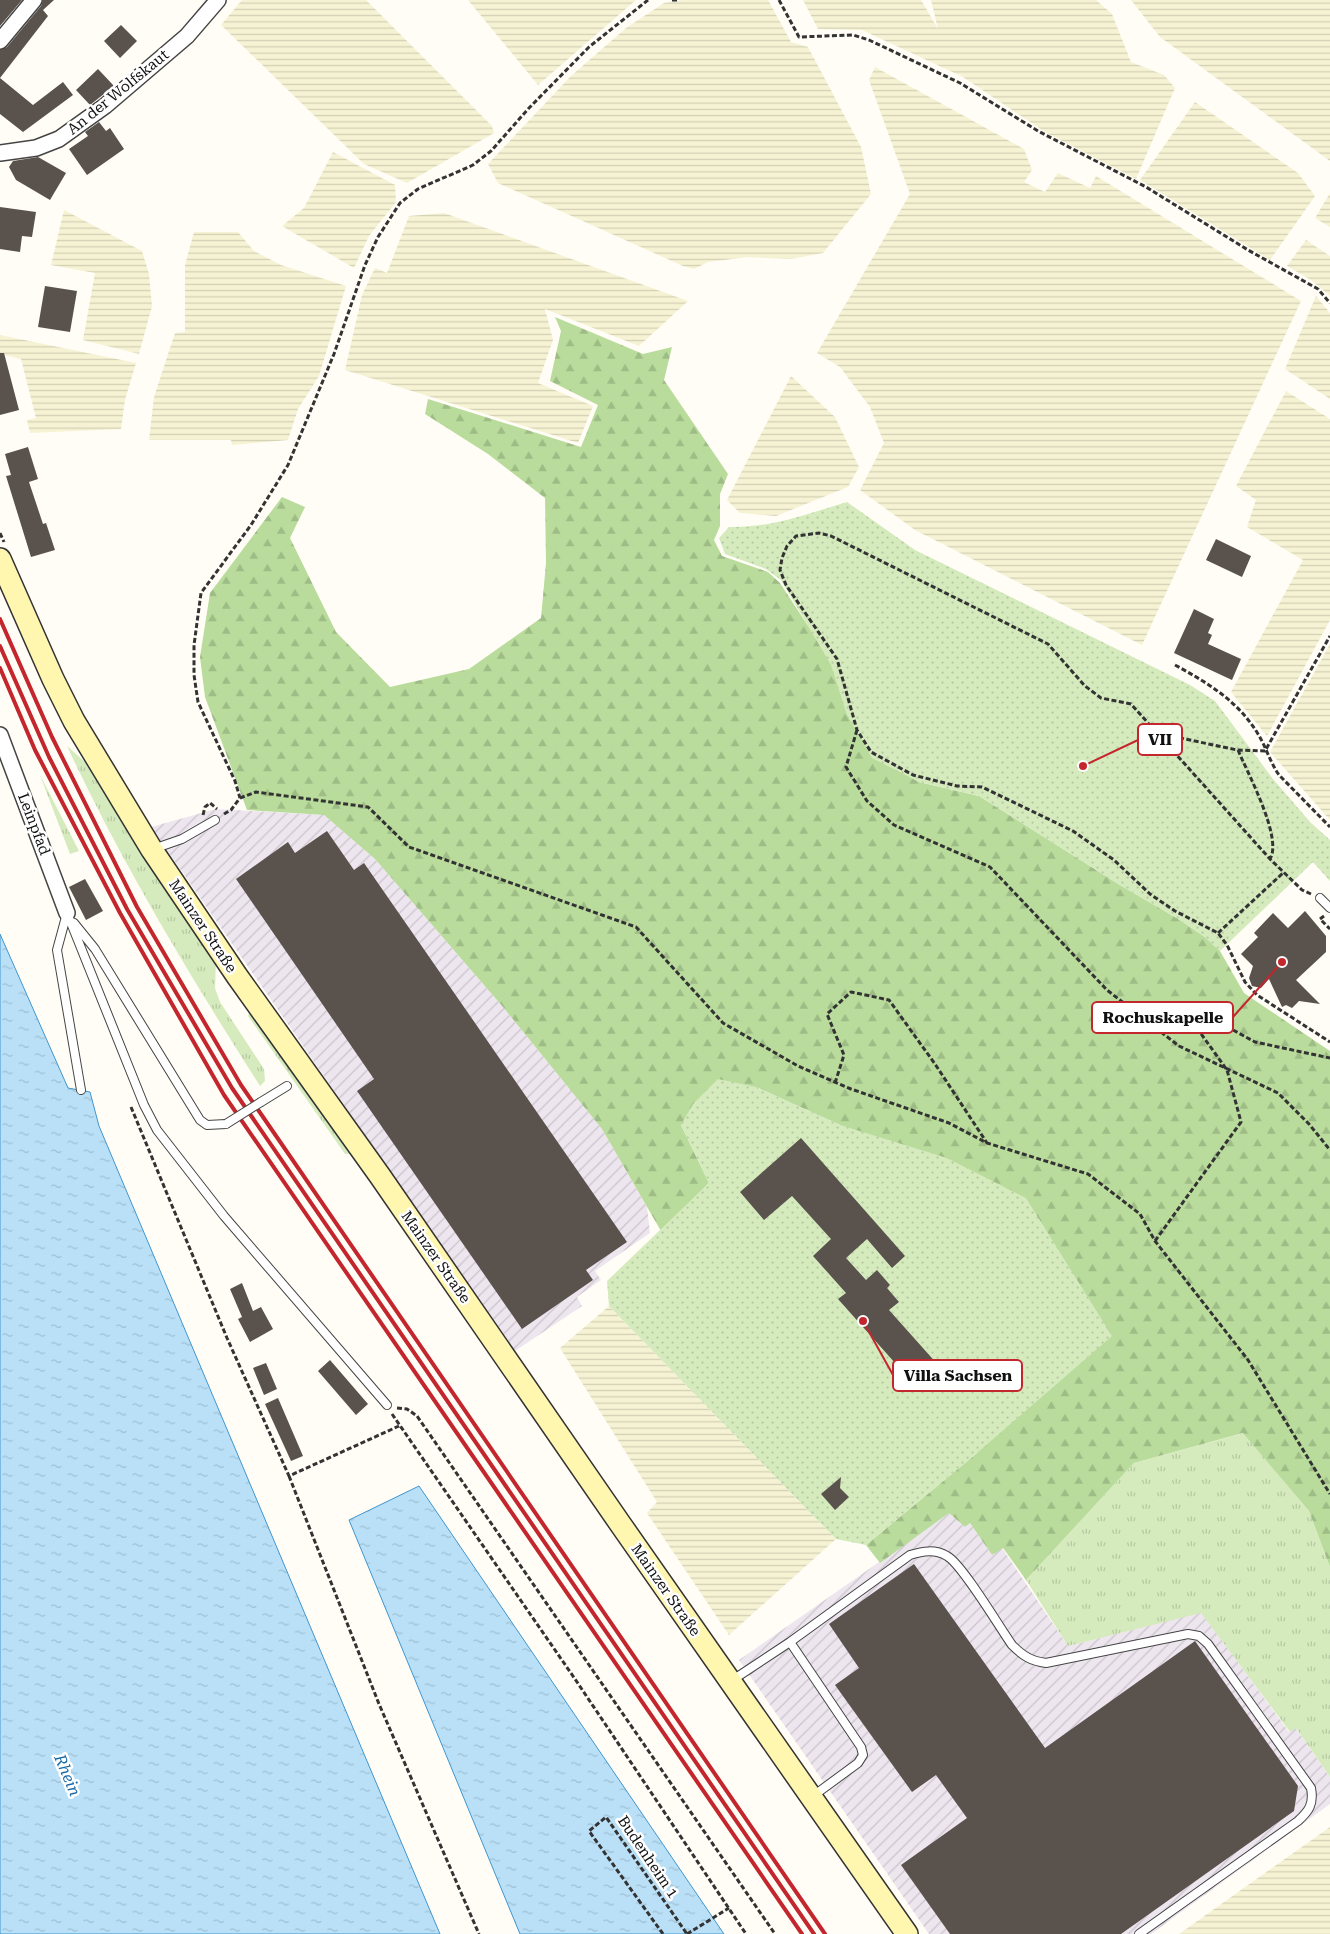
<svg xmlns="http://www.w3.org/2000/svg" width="1330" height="1934" viewBox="0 0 1330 1934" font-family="'Roboto Serif',serif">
  <defs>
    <pattern id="industrial-furrows" width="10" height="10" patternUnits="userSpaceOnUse" patternTransform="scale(1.25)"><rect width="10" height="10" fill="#eee6ef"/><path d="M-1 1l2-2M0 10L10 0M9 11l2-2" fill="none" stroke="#cbc4cc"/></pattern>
    <pattern id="farmland-rules" width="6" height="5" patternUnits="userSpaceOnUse" patternTransform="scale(1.25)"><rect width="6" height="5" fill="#f6f3d4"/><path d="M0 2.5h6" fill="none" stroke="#d2cfb5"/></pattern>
    <pattern id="grass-tufts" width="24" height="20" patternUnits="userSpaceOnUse" patternTransform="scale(1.25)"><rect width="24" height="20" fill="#d5ebbd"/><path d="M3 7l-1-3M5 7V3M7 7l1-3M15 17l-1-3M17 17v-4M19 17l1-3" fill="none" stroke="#b6c8a1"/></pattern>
    <pattern id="forest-firs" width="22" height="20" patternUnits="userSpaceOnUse" patternTransform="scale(1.25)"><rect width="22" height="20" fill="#b9dc9c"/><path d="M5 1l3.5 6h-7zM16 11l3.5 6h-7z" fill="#9ebc85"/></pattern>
    <pattern id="park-dots" width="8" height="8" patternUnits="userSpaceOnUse" patternTransform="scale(1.25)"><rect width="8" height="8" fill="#d5ebbd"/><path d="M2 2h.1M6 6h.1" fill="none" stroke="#b6c8a1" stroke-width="1.8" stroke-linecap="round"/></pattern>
    <pattern id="water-ripples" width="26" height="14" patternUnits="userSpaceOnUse" patternTransform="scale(1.25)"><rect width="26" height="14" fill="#b9e0f7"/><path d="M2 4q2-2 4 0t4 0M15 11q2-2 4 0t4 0" fill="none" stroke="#9ebfd3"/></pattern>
  </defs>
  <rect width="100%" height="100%" fill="#fffdf5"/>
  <!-- industrial -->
  <path fill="url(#industrial-furrows)" d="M 216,809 L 324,815 L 375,859 L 503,1007 L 602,1129 L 647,1207 L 650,1233 L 595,1271 L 601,1280 L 577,1297 L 582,1306 L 515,1351 L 151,827 Z
    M 949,1513 L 965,1527 L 970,1523 L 992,1555 L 1002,1548 L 1068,1646 L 1201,1612 L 1289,1732 L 1295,1727 L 1330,1777 L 1330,1804 L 1151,1934 L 929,1934 L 739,1660 Z"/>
  <!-- farmland -->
  <path fill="url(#farmland-rules)" d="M 242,0 L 366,0 L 492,126 L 494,133 L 407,183 L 364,164 L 221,25 Z
    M 468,0 L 636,0 L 538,85 Z
    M 682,0 L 768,0 L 791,42 L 808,47 L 861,147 L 871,194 L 823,253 L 791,259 L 748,257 L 708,262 L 694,269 L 683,266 L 498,183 L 488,164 L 571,76 L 626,28 L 664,3 Z
    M 803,0 L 921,0 L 938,29 L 931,0 L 1096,0 L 1112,14 L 1131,62 L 1164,75 L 1175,88 L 1136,179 L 1045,132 L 963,77 L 862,30 L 818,29 Z
    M 1131,0 L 1330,0 L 1330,161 L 1160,37 Z
    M 875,67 L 1024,149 L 1032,170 L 1024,182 L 1045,192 L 1058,173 L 1090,188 L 1096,176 L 1301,301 L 1142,645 L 915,530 L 860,490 L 884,443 L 870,407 L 840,367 L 817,353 L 910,194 L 869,80 Z
    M 1195,102 L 1298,173 L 1315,196 L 1270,260 L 1140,180 Z
    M 333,152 L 395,185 L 396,202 L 369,236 L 354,268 L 282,226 L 304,208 Z
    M 1330,193 L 1330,227 L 1315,218 Z
    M 64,210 L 142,251 L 149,274 L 152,306 L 139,354 L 83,340 L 95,273 L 51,265 Z
    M 444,213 L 688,301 L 639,346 L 545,309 L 553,340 L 538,383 L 593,406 L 578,443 L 345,370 L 362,295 L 375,268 L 387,273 L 409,216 Z
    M 194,232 L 238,232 L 254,251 L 281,265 L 346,286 L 319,376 L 298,409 L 288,440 L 232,445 L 231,440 L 149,440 L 154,397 L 175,333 L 185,332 L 185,265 Z
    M 1306,240 L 1330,256 L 1330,296 L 1311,280 L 1287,266 Z
    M 1316,296 L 1330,313 L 1330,399 L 1285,369 Z
    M 0,335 L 136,363 L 125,400 L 121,429 L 30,433 L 27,420 L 36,418 L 21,359 L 0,354 Z
    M 791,376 L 835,417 L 859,467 L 848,487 L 776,516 L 740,513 L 727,500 Z
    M 1286,391 L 1330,419 L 1330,620 L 1267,736 L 1231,692 L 1303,560 L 1247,527 L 1256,500 L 1236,486 Z
    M 1330,644 L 1330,820 L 1270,752 Z
    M 609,1306 L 836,1539 L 729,1635 L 647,1513 L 657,1502 L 560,1348 Z
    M 1330,1827 L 1330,1934 L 1179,1934 Z"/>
  <!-- grass -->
  <path fill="url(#grass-tufts)" d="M 67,746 L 85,762 L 147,863 L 216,960 L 215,988 L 220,1002 L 264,1069 L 265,1081 L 260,1086 C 190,976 122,864 67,746 Z
    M 40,775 L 79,851 L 70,854 Z
    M 250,1009 L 351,1154 L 345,1154 L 248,1016 Z
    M 1244,1433 L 1309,1511 L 1330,1567 L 1330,1777 L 1296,1728 L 1290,1732 L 1201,1613 L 1068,1646 L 1026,1580 L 1134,1463 Z"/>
  <!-- forest -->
  <path fill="url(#forest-firs)" d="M 555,317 L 643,354 L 672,347 L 664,380 L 728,474 L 720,494 L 720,526 L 714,540 L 722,556 L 768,572 L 780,583 L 829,658 L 919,782 L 979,796 L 1120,885 L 1180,920 L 1205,937 L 1220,951 L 1244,993 L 1330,1051 L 1330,1567 L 1309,1511 L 1243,1433 L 1134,1463 L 1026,1580 L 1003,1548 L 992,1555 L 970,1523 L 965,1527 L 949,1513 L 880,1563 L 866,1545 L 977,1453 L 840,1125 L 756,1087 L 681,1125 L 709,1183 L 661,1231 L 602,1129 L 503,1007 L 375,859 L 324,815 L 247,810 L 205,697 L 200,657 L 210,593 L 282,497 L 305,507 L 290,538 L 336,632 L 390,687 L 469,669 L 541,618 L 546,563 L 545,498 L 488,454 L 425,414 L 428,399 L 581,447 L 598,405 L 550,381 L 561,331 Z"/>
  <!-- park -->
  <path fill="url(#park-dots)" d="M 847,502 L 915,550 L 1190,685 L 1215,701 L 1273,779 L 1311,823 L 1330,840 L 1330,881 L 1313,862 L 1220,951 L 1205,937 L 1180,920 L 1120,885 L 979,796 L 919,782 L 872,758 L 847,715 L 831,665 L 781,580 L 766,569 L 725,554 L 719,538 L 729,527 C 772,528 807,514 847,502 Z
    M 718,1079 L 756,1087 L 840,1125 L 947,1158 L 1026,1198 L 1112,1336 L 977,1453 L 866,1545 L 836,1539 L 609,1306 L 607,1281 L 709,1183 L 681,1125 L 693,1104 Z"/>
  <!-- water -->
  <path fill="url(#water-ripples)" stroke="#3f96cf" d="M 0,934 L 68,1088 L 90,1092 L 99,1126 L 440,1934 L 0,1934 Z
    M 419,1486 L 724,1934 L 520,1934 L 349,1520 Z"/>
  <!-- building -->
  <path fill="#5a524d" d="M 0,0 L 22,0 L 0,26 Z
    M 43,0 L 54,0 L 43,10 L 48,16 L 0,78 L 33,105 L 63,82 L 73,95 L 23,132 L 0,114 L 0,50 L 7,47 L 41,6 Z
    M 121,25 L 137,41 L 120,58 L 104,41 Z
    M 98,69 L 114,86 L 90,105 L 76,90 Z
    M 99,122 L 106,131 L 110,128 L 124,149 L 87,175 L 69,149 L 88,136 L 85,132 Z
    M 38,157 L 66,173 L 50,200 L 16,180 L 9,167 L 13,161 Z
    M 0,207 L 36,212 L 32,237 L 22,236 L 20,252 L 0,249 Z
    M 45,286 L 77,291 L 70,332 L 38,327 Z
    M 0,353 L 4,353 L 19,410 L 0,415 Z
    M 28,447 L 38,479 L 29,482 L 43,524 L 46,523 L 55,550 L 31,557 L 6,476 L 11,475 L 5,454 Z
    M 1216,539 L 1251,556 L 1242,577 L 1206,560 Z
    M 1194,609 L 1214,619 L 1208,633 L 1212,635 L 1208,644 L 1241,659 L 1232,680 L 1174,653 Z
    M 327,831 L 354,870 L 364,863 L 627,1242 L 586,1270 L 593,1280 L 522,1329 L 357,1091 L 374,1079 L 236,879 L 288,842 L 295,853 Z
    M 85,879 L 103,911 L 86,920 L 69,887 Z
    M 1305,911 L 1326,936 L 1326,952 L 1296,980 L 1320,1004 L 1299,1001 L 1292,1008 L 1286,1005 L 1282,1007 L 1269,979 L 1261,988 L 1252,986 L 1249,978 L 1253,966 L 1241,954 L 1258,937 L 1254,933 L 1273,913 L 1288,928 Z
    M 801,1138 L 905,1256 L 892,1268 L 867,1239 L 846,1258 L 866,1280 L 877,1270 L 890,1285 L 887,1288 L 899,1302 L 889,1310 L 939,1366 L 932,1373 L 936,1377 L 920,1391 L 838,1299 L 846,1293 L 813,1256 L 831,1239 L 792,1196 L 764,1220 L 740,1192 Z
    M 242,1283 L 253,1311 L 261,1307 L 273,1329 L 250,1342 L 238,1319 L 242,1317 L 230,1289 Z
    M 330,1360 L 368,1404 L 356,1415 L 318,1371 Z
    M 266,1363 L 277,1389 L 264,1395 L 253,1368 Z
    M 278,1398 L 303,1456 L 291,1461 L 265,1404 Z
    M 841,1477 L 840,1488 L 849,1497 L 835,1510 L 821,1494 Z
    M 914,1564 L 1045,1748 L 1195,1641 L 1298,1786 L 1294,1811 L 1121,1934 L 950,1934 L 901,1865 L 967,1818 L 936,1775 L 912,1792 L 835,1685 L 859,1668 L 829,1624 Z"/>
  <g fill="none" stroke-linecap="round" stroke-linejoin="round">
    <defs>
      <path id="service" d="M 153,849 L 182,839 L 215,820
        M 1320,898 L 1330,908
        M 67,913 L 144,1105 L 157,1130 L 224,1216 L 387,1405
        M 67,913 L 57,950 L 81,1090
        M 74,923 L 95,949 L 200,1120 L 207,1125 L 226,1124
        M 261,1102 L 287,1086
        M 790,1642 L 910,1555 C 923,1551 935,1549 947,1556 C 962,1564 1000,1628 1012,1645 C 1023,1656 1031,1661 1046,1663 L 1188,1634 L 1199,1636 L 1208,1644 L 1311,1788 C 1314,1804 1309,1811 1298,1821 L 1139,1934
        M 731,1681 L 790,1642 L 861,1747 L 863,1755 L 858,1763 L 813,1796"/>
      <path id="minor" d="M 0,41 L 34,0
        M 0,153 L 36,148 L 59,139 L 105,106 L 187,36 L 218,0
        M 0,735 L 67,913"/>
      <path id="secondary" d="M 0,559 L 53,679 L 74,721 L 152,850 L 237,976 L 380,1176 L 621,1525 L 907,1934"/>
    </defs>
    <!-- service casing -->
    <use href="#service" stroke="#444" stroke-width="10"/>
    <!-- minor casing -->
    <use href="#minor" stroke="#444" stroke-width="18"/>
    <!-- secondary casing -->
    <use href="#secondary" stroke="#333" stroke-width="24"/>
    <!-- path -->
    <path stroke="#333" stroke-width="3" stroke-dasharray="5 2.5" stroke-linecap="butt" d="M 672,0 L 679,0
      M 779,0 L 799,37 L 853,35 L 869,40 L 960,83 L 1038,131 L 1146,187 L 1248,250 L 1318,289 L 1330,303
      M 0,533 L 4,542
      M 1175,665 C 1208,683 1238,701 1258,734 C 1266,747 1270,762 1279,775 L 1330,827
      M 857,730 L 846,767 L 867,801 L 894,825 L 990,867 L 1107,990 L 1179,1046 L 1278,1093 L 1309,1124 L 1330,1150
      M 1157,733 L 1237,750 L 1265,751 L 1330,636
      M 1238,750 C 1247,772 1283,838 1270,859
      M 240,798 L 256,792 L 368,807 L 409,847 L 636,927 L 723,1023 L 798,1066 L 851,1089 L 949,1123 L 987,1143 L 1088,1174 L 1140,1214 L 1155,1241 L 1248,1360 L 1330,1494
      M 224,814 L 231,810 L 240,798 L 235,781 L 198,702 L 194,675 L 194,645 L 201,593 L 251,525 L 288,465 L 334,354 L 365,265 L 378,237 L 400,203 L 418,189 L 473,165 L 491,151 L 529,108 L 589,47 L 648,0
      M 203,815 L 205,807 L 210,803 L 217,809
      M 1311,894 L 1302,890 L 1270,859 L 1131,704 L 1101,698 L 1085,686 L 1048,644 L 831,536 L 819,533 L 796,536 L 787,546 L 782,558 L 780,570 L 786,585 L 837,659 L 857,730 L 871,752 L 913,775 L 957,786 L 982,787 L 1073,831 L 1114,860 L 1150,894 L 1175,911 L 1218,933 L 1227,945 L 1245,982 L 1257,995 L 1330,1042
      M 1324,916 L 1320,919 L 1330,929
      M 1218,933 L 1283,873
      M 835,1083 L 844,1055 L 827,1014 L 851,992 L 889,1000 L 935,1064 L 987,1143
      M 131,1107 L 227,1338 L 289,1476 L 399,1426
      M 1155,1241 L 1241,1122 L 1227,1070 L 1194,1024 L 1191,1007 L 1255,1042 L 1330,1058
      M 397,1408 L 407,1409 L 417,1416 L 775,1934
      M 392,1414 L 575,1679 L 746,1934
      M 289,1476 L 379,1704 L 479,1934
      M 663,1934 L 589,1831 L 606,1817 L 687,1934
      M 687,1934 L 729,1908"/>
    <!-- service -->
    <use href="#service" stroke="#fff" stroke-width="8"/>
    <!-- minor -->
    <use href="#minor" stroke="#fff" stroke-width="15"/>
    <!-- secondary -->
    <use href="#secondary" stroke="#fff6b0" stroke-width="21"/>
    <!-- rail -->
    <path stroke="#c4262e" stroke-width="4" d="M 0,619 L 52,737 L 137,907 L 241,1085 L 825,1934
      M 0,646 L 49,757 L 127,909 L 232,1088 L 814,1934
      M 0,668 L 35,750 L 120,913 L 224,1095 L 802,1934"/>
    <defs>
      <path id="service-bridge" d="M 226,1124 L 261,1102"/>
    </defs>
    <!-- service-bridge casing -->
    <use href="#service-bridge" stroke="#444" stroke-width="10" stroke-linecap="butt"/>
    <!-- service-bridge -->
    <use href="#service-bridge" stroke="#fff" stroke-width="8"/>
  </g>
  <g text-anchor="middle" stroke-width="5" stroke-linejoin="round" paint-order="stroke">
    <!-- street labels -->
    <g font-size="15" fill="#111" stroke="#fff">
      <text transform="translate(118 92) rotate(-39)" y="5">An der Wolfskaut</text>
      <text transform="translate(34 824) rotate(69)" y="5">Leinpfad</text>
      <text transform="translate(203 926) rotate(56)" y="5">Mainzer Straße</text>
      <text transform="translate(436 1257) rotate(55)" y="5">Mainzer Straße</text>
      <text transform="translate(666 1590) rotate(55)" y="5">Mainzer Straße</text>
      <text transform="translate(648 1857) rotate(56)" y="5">Budenheim 1</text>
    </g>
    <!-- water labels -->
    <g font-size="16" font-style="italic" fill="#1768a6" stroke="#fff">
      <text transform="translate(68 1775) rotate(67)" y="6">Rhein</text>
    </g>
  </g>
  <!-- callouts -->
  <path fill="none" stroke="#c4262e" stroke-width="2" d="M1083 766L1138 740M1282 962L1233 1017M863 1321L893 1375"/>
  <g fill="#c4262e" stroke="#fff" stroke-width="2">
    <circle cx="1083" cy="766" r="5"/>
    <circle cx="1282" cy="962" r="5"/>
    <circle cx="863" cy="1321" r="5"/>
  </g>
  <g fill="#fff" stroke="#c4262e" stroke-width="2">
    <rect x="1138" y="724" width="44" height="31" rx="5"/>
    <rect x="1092" y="1002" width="141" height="31" rx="5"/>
    <rect x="893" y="1360" width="129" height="31" rx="5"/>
  </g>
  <g font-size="16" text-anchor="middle" font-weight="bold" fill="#111">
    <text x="1160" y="745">VII</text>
    <text x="1163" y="1023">Rochuskapelle</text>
    <text x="958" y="1381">Villa Sachsen</text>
  </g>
</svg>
